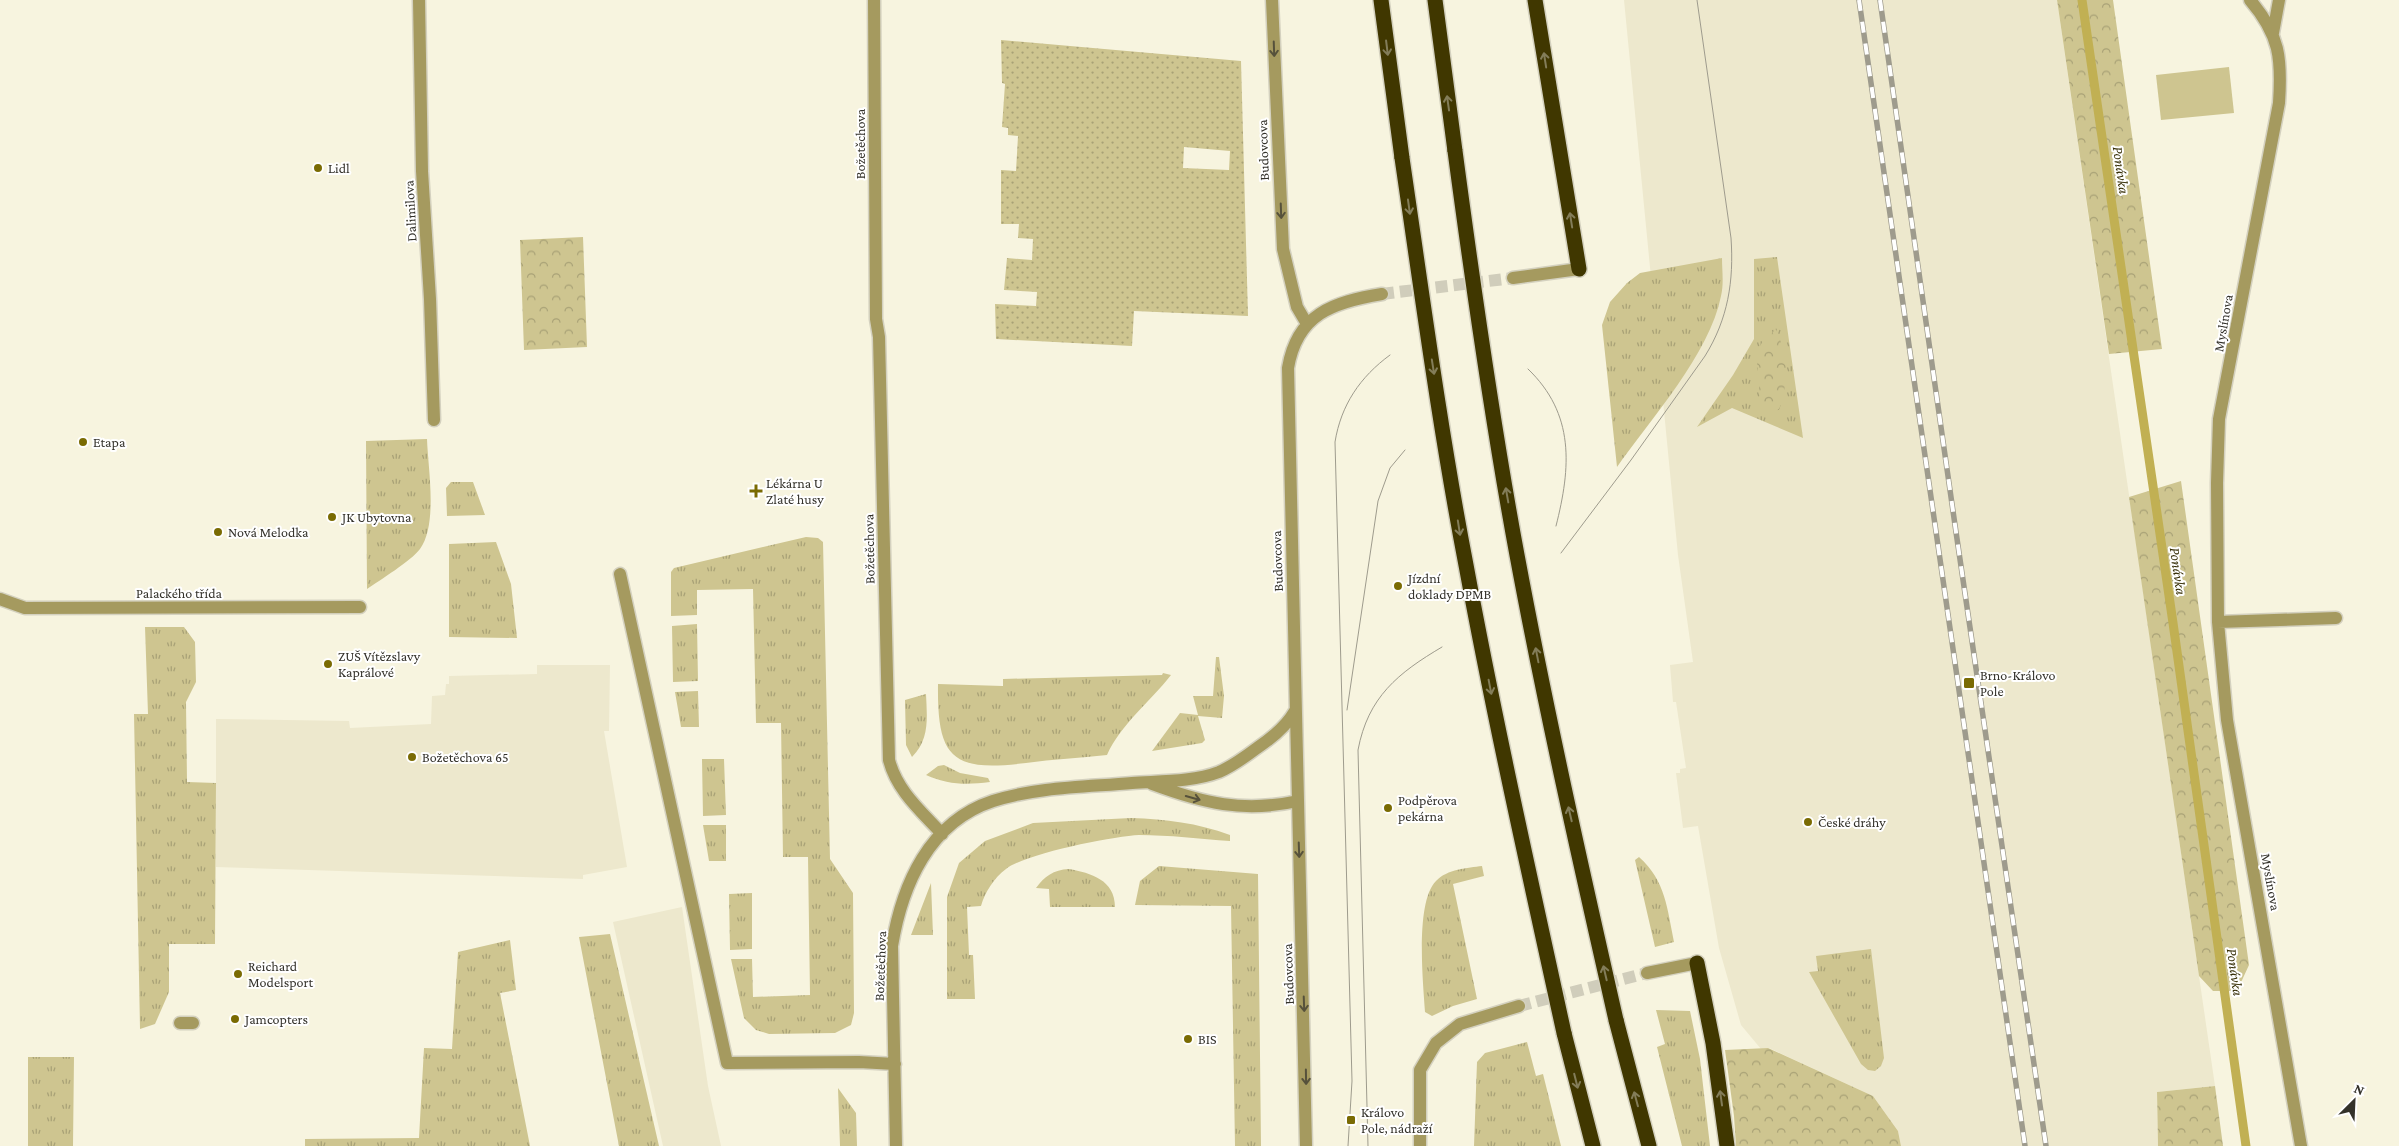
<svg xmlns="http://www.w3.org/2000/svg" width="2399" height="1146" viewBox="0 0 2399 1146" font-family="'Crimson Pro',serif">
  <defs>
    <pattern id="grass-tufts" width="24" height="20" patternUnits="userSpaceOnUse" patternTransform="scale(1.25)"><rect width="24" height="20" fill="#cec590"/><path d="M3 7l-1-3M5 7V3M7 7l1-3M15 17l-1-3M17 17v-4M19 17l1-3" fill="none" stroke="#a8a176"/></pattern>
    <pattern id="forest-crowns" width="20" height="18" patternUnits="userSpaceOnUse" patternTransform="scale(1.25)"><rect width="20" height="18" fill="#cec590"/><path d="M2 6a3 3 0 1 1 6 0M12 15a3 3 0 1 1 6 0" fill="none" stroke="#a8a176"/></pattern>
    <pattern id="garden-dots" width="8" height="8" patternUnits="userSpaceOnUse" patternTransform="scale(1.25)"><rect width="8" height="8" fill="#cec590"/><path d="M2 2h.1M6 6h.1" fill="none" stroke="#a8a176" stroke-width="1.8" stroke-linecap="round"/></pattern>
  </defs>
  <rect width="100%" height="100%" fill="#f7f4df"/>
  <!-- built -->
  <path fill="#ede8cd" d="M 1624,0 L 2057,0 L 2215,1086 L 2157,1092 L 2158,1146 L 1901,1146 L 1898,1131 L 1873,1096 L 1769,1048 L 1761,1049 L 1741,1025 L 1719,948 L 1698,826 L 1683,828 L 1676,773 L 1680,773 L 1680,769 L 1686,768 L 1676,702 L 1673,702 L 1670,665 L 1693,662 L 1678,555 Z
    M 537,665 L 610,665 L 609,731 L 604,731 L 627,867 L 583,875 L 583,879 L 216,867 L 216,719 L 349,721 L 350,728 L 431,724 L 432,696 L 445,695 L 446,684 L 449,684 L 449,676 L 537,674 Z
    M 682,907 L 708,1086 L 721,1146 L 663,1146 L 613,922 Z"/>
  <!-- grass -->
  <path fill="url(#grass-tufts)" d="M 1777,257 L 1803,438 L 1732,408 L 1697,427 L 1733,375 L 1754,339 L 1754,259 Z
    M 1722,258 C 1722,270 1724,284 1721,296 C 1710,353 1651,419 1617,467 L 1602,325 L 1610,302 L 1627,283 L 1640,273 Z
    M 427,439 C 428,469 438,524 420,549 C 411,561 380,580 367,589 L 366,441 Z
    M 451,482 L 473,482 L 485,515 L 447,516 L 446,488 Z
    M 806,537 L 818,538 L 823,542 L 830,859 L 853,893 L 854,1013 L 851,1025 L 835,1033 L 769,1034 L 756,1030 L 744,1018 L 731,959 L 752,959 L 753,997 L 810,995 L 808,857 L 783,857 L 781,723 L 756,723 L 753,589 L 697,590 L 697,615 L 671,616 L 671,572 L 674,568 Z
    M 496,542 L 511,584 L 517,638 L 449,637 L 449,544 Z
    M 697,624 L 698,681 L 673,682 L 672,626 Z
    M 145,627 L 184,627 L 195,642 L 196,682 L 186,702 L 187,782 L 216,783 L 215,944 L 169,944 L 169,992 L 155,1024 L 140,1029 L 134,714 L 148,714 Z
    M 1216,657 L 1219,657 L 1224,696 L 1222,718 L 1198,716 L 1205,740 L 1202,743 L 1152,751 L 1180,713 L 1198,715 L 1193,696 L 1213,696 Z
    M 1163,673 L 1171,675 C 1150,702 1121,724 1107,755 C 1080,758 1053,759 1026,763 C 952,772 937,759 938,684 L 1003,686 L 1003,679 L 1162,675 Z
    M 698,691 L 699,727 L 681,727 L 675,692 Z
    M 926,694 C 927,717 930,739 912,757 L 906,745 L 905,700 Z
    M 702,759 L 724,759 L 726,815 L 703,816 Z
    M 944,765 L 960,773 L 988,778 L 990,782 C 967,785 948,785 926,775 L 938,766 Z
    M 1131,818 C 1166,819 1197,823 1230,835 L 1230,841 C 1200,839 1169,835 1139,835 C 1114,836 1024,854 1006,869 C 994,878 985,892 981,906 L 967,907 L 969,955 L 973,955 L 975,999 L 947,999 L 947,897 L 959,863 L 985,841 L 1033,823 Z
    M 703,825 L 726,825 L 726,861 L 709,861 Z
    M 1639,857 C 1666,881 1667,909 1674,942 L 1655,947 L 1635,860 Z
    M 1159,866 L 1258,874 L 1261,1146 L 1235,1146 L 1231,906 L 1135,905 L 1140,881 Z
    M 1482,866 L 1484,876 L 1453,884 L 1477,999 L 1453,1006 L 1432,1016 L 1425,1012 C 1423,982 1415,902 1436,881 C 1447,869 1468,868 1482,866 Z
    M 1069,869 C 1091,873 1115,880 1115,907 L 1050,907 L 1049,889 L 1036,888 C 1045,876 1053,870 1069,869 Z
    M 931,883 L 933,935 L 911,935 Z
    M 752,893 L 752,949 L 730,950 L 729,894 Z
    M 610,934 L 659,1146 L 619,1146 L 579,937 Z
    M 510,940 L 516,990 L 500,993 L 530,1146 L 305,1146 L 305,1139 L 419,1138 L 424,1048 L 452,1049 L 458,952 Z
    M 1871,949 L 1884,1058 L 1881,1066 L 1875,1071 L 1868,1070 L 1861,1064 L 1809,972 L 1818,971 L 1816,956 Z
    M 1656,1010 L 1690,1011 L 1700,1059 L 1710,1146 L 1682,1146 L 1657,1047 L 1665,1044 Z
    M 1527,1042 L 1536,1076 L 1543,1074 L 1561,1146 L 1474,1146 L 1477,1062 L 1485,1053 Z
    M 28,1057 L 74,1057 L 73,1146 L 28,1146 Z
    M 838,1088 L 856,1113 L 857,1146 L 840,1146 Z"/>
  <!-- forest -->
  <path fill="url(#forest-crowns)" d="M 2057,0 L 2113,0 L 2162,349 L 2109,354 Z
    M 583,237 L 587,347 L 524,350 L 520,240 Z
    M 1776,329 C 1789,361 1789,377 1779,410 L 1761,411 L 1756,349 Z
    M 2181,481 L 2249,965 L 2237,991 L 2213,991 L 2199,976 L 2129,497 Z
    M 1768,1048 L 1873,1096 L 1898,1131 L 1901,1146 L 1736,1146 L 1734,1116 L 1725,1050 Z
    M 2215,1086 L 2223,1146 L 2158,1146 L 2157,1092 Z"/>
  <!-- garden -->
  <path fill="url(#garden-dots)" fill-rule="evenodd" d="M 1001,40 L 1241,61 L 1248,316 L 1134,311 L 1132,346 L 996,339 L 995,304 L 1036,306 L 1037,292 L 1004,290 L 1007,258 L 1032,260 L 1033,239 L 1018,238 L 1019,224 L 1001,224 L 1001,170 L 1016,171 L 1018,136 L 1008,135 L 1008,128 L 1002,127 L 1005,84 L 1002,83 ZM 1184,147 L 1230,151 L 1229,170 L 1183,168 Z"/>
  <!-- pitch -->
  <path fill="#cec590" d="M 2229,67 L 2234,113 L 2161,120 L 2156,75 Z"/>
  <g fill="none" stroke-linecap="round" stroke-linejoin="round">
    <!-- stream -->
    <path stroke="#c1b053" stroke-width="9" d="M 2082,0 L 2173,623 L 2246,1146"/>
    <!-- minor-tunnel -->
    <path stroke="#d0cdbb" stroke-width="12" stroke-dasharray="12 6" stroke-linecap="butt" d="M 1382,294 L 1513,278
      M 1519,1006 L 1647,973"/>
    <defs>
      <path id="minor" d="M 419,0 L 422,171 L 430,299 L 434,420
        M 874,0 L 876,319 L 879,337 L 889,760 C 897,791 921,811 942,834
        M 1272,0 L 1283,249 L 1297,307 L 1307,324
        M 2250,0 C 2280,35 2282,59 2279,103 L 2219,419 L 2217,483 L 2218,622 L 2227,720 L 2301,1146
        M 2273,33 L 2279,0
        M 1513,278 L 1579,269
        M 620,574 L 727,1063 L 859,1062 L 895,1064
        M 0,599 L 25,608 L 360,607
        M 2218,622 L 2336,618
        M 1152,784 C 1203,803 1243,813 1298,801
        M 1647,973 L 1697,963
        M 180,1023 L 193,1023
        M 896,1146 L 892,946 C 902,885 929,822 993,801 C 1037,787 1086,787 1132,783 C 1159,781 1193,782 1219,772 C 1233,766 1245,757 1257,748 C 1272,738 1286,727 1295,711
        M 1306,1146 L 1288,368 C 1297,314 1333,302 1382,294
        M 1420,1146 L 1420,1070 L 1436,1043 L 1460,1024 L 1519,1006"/>
      <path id="highway" d="M 1381,0 L 1402,158
        M 1435,0 L 1455,151
        M 1535,0 L 1579,269
        M 1697,963 L 1713,1043 L 1727,1146
        M 1616,1020 L 1649,1146
        M 1564,1033 L 1593,1146"/>
    </defs>
    <!-- minor casing -->
    <use href="#minor" stroke="#d4d1bf" stroke-width="15"/>
    <!-- highway casing -->
    <use href="#highway" stroke="#d4d1bf" stroke-width="18"/>
    <!-- minor -->
    <use href="#minor" stroke="#a59a5f" stroke-width="12"/>
    <!-- highway -->
    <use href="#highway" stroke="#403700" stroke-width="15"/>
    <!-- tram -->
    <path stroke="#9e9b8d" stroke-width="1" d="M 1528,369 C 1575,414 1571,467 1556,526
      M 1561,553 L 1631,460 L 1705,356 C 1728,319 1734,281 1731,238 L 1697,0
      M 1347,710 L 1378,501 L 1390,468 L 1405,450
      M 1348,1146 L 1352,1081 L 1335,442 C 1341,405 1360,377 1390,355
      M 1368,1146 L 1358,750 C 1368,697 1398,673 1442,647"/>
    <defs>
      <path id="rail" d="M 1859,0 L 2025,1146
        M 1880,0 L 1956,532 L 2046,1146"/>
    </defs>
    <!-- rail casing -->
    <use href="#rail" stroke="#9e9b8d" stroke-width="5.5"/>
    <!-- rail -->
    <use href="#rail" stroke="#fff" stroke-width="4" stroke-dasharray="11" stroke-linecap="butt"/>
    <defs>
      <path id="highway-bridge" d="M 1455,151 C 1473,286 1492,421 1517,555 C 1546,711 1581,866 1616,1020
        M 1402,158 C 1422,294 1440,430 1466,565 C 1495,722 1530,877 1564,1033"/>
    </defs>
    <!-- highway-bridge casing -->
    <use href="#highway-bridge" stroke="#d4d1bf" stroke-width="18" stroke-linecap="butt"/>
    <!-- highway-bridge -->
    <use href="#highway-bridge" stroke="#403700" stroke-width="15"/>
  </g>
  <!-- one-way arrows -->
  <defs><path id="oneway-shaft" d="M-6 0H5M1.5-3L5.5 0L1.5 3" fill="none" stroke-width="1.6" stroke-linecap="round" stroke-linejoin="round" transform="scale(1.25)"/></defs>
  <g stroke="#837d59">
    <use href="#oneway-shaft" transform="translate(1387 48) rotate(83)"/>
    <use href="#oneway-shaft" transform="translate(1545 60) rotate(-99)"/>
    <use href="#oneway-shaft" transform="translate(1448 103) rotate(-98)"/>
    <use href="#oneway-shaft" transform="translate(1409 207) rotate(82)"/>
    <use href="#oneway-shaft" transform="translate(1571 220) rotate(-99)"/>
    <use href="#oneway-shaft" transform="translate(1433 367) rotate(81)"/>
    <use href="#oneway-shaft" transform="translate(1507 495) rotate(-100)"/>
    <use href="#oneway-shaft" transform="translate(1459 528) rotate(81)"/>
    <use href="#oneway-shaft" transform="translate(1537 655) rotate(-101)"/>
    <use href="#oneway-shaft" transform="translate(1490 687) rotate(79)"/>
    <use href="#oneway-shaft" transform="translate(1570 814) rotate(-103)"/>
    <use href="#oneway-shaft" transform="translate(1605 973) rotate(-103)"/>
    <use href="#oneway-shaft" transform="translate(1576 1081) rotate(76)"/>
    <use href="#oneway-shaft" transform="translate(1721 1098) rotate(-98)"/>
    <use href="#oneway-shaft" transform="translate(1636 1099) rotate(-105)"/>
  </g>
  <g stroke="#56513b">
    <use href="#oneway-shaft" transform="translate(1274 49) rotate(88)"/>
    <use href="#oneway-shaft" transform="translate(1281 211) rotate(88)"/>
    <use href="#oneway-shaft" transform="translate(1193 798) rotate(16)"/>
    <use href="#oneway-shaft" transform="translate(1299 850) rotate(88)"/>
    <use href="#oneway-shaft" transform="translate(1304 1004) rotate(88)"/>
    <use href="#oneway-shaft" transform="translate(1306 1077) rotate(89)"/>
  </g>
  <!-- markers -->
  <g fill="#7a6b03" stroke="#fff" stroke-width="2">
    <circle cx="318" cy="168" r="5"/>
    <circle cx="83" cy="442" r="5"/>
    <path d="M753.5 483.5h5v5h5v5h-5v5h-5v-5h-5v-5h5z"/>
    <circle cx="332" cy="517" r="5"/>
    <circle cx="218" cy="532" r="5"/>
    <circle cx="1398" cy="586" r="5"/>
    <circle cx="328" cy="664" r="5"/>
    <rect x="1963" y="677" width="12" height="12" rx="2.5"/>
    <circle cx="412" cy="757" r="5"/>
    <circle cx="1388" cy="808" r="5"/>
    <circle cx="1808" cy="822" r="5"/>
    <circle cx="238" cy="974" r="5"/>
    <circle cx="235" cy="1019" r="5"/>
    <circle cx="1188" cy="1039" r="5"/>
    <rect x="1346" y="1115" width="10" height="10" rx="2.5"/>
  </g>
  <g text-anchor="middle" stroke-width="4" stroke-linejoin="round" paint-order="stroke">
    <!-- street labels -->
    <g font-size="14" fill="#34322b" stroke="#fff">
      <text transform="translate(860 144) rotate(-90)" y="5">Božetěchova</text>
      <text transform="translate(1263 150) rotate(-92)" y="5">Budovcova</text>
      <text transform="translate(410 211) rotate(-93)" y="5">Dalimilova</text>
      <text transform="translate(2223 323) rotate(-80)" y="5">Myslínova</text>
      <text transform="translate(869 549) rotate(-91)" y="5">Božetěchova</text>
      <text transform="translate(1277 561) rotate(-92)" y="5">Budovcova</text>
      <text x="179" y="598">Palackého třída</text>
      <text transform="translate(2271 882) rotate(80)" y="5">Myslínova</text>
      <text transform="translate(880 966) rotate(-88)" y="5">Božetěchova</text>
      <text transform="translate(1288 974) rotate(-92)" y="5">Budovcova</text>
    </g>
    <!-- poi labels -->
    <g font-size="14" fill="#34322b" stroke="#fff" text-anchor="start">
      <text x="328" y="173">Lidl</text>
      <text x="93" y="447">Etapa</text>
      <text x="766" y="488">Lékárna U<tspan x="766" dy="16">Zlaté husy</tspan></text>
      <text x="342" y="522">JK Ubytovna</text>
      <text x="228" y="537">Nová Melodka</text>
      <text x="1408" y="583">Jízdní<tspan x="1408" dy="16">doklady DPMB</tspan></text>
      <text x="338" y="661">ZUŠ Vítězslavy<tspan x="338" dy="16">Kaprálové</tspan></text>
      <text x="1980" y="680">Brno-Královo<tspan x="1980" dy="16">Pole</tspan></text>
      <text x="422" y="762">Božetěchova 65</text>
      <text x="1398" y="805">Podpěrova<tspan x="1398" dy="16">pekárna</tspan></text>
      <text x="1818" y="827">České dráhy</text>
      <text x="248" y="971">Reichard<tspan x="248" dy="16">Modelsport</tspan></text>
      <text x="245" y="1024">Jamcopters</text>
      <text x="1198" y="1044">BIS</text>
      <text x="1361" y="1117">Královo<tspan x="1361" dy="16">Pole, nádraží</tspan></text>
    </g>
    <!-- water labels -->
    <g font-size="15" font-style="italic" fill="#352d04" stroke="#fff">
      <text transform="translate(2121 170) rotate(82)" y="5">Ponávka</text>
      <text transform="translate(2178 571) rotate(82)" y="5">Ponávka</text>
      <text transform="translate(2235 972) rotate(82)" y="5">Ponávka</text>
    </g>
  </g>
  <!-- north arrow -->
  <g transform="translate(2354 1101) rotate(24)" stroke="#ffffff" stroke-width="4" paint-order="stroke">
  <path d="M0-4L9 19L0 12L-9 19Z" fill="#34322b"/>
  <text y="-8" font-size="14" font-weight="bold" text-anchor="middle" fill="#34322b">N</text>
  </g>
</svg>
